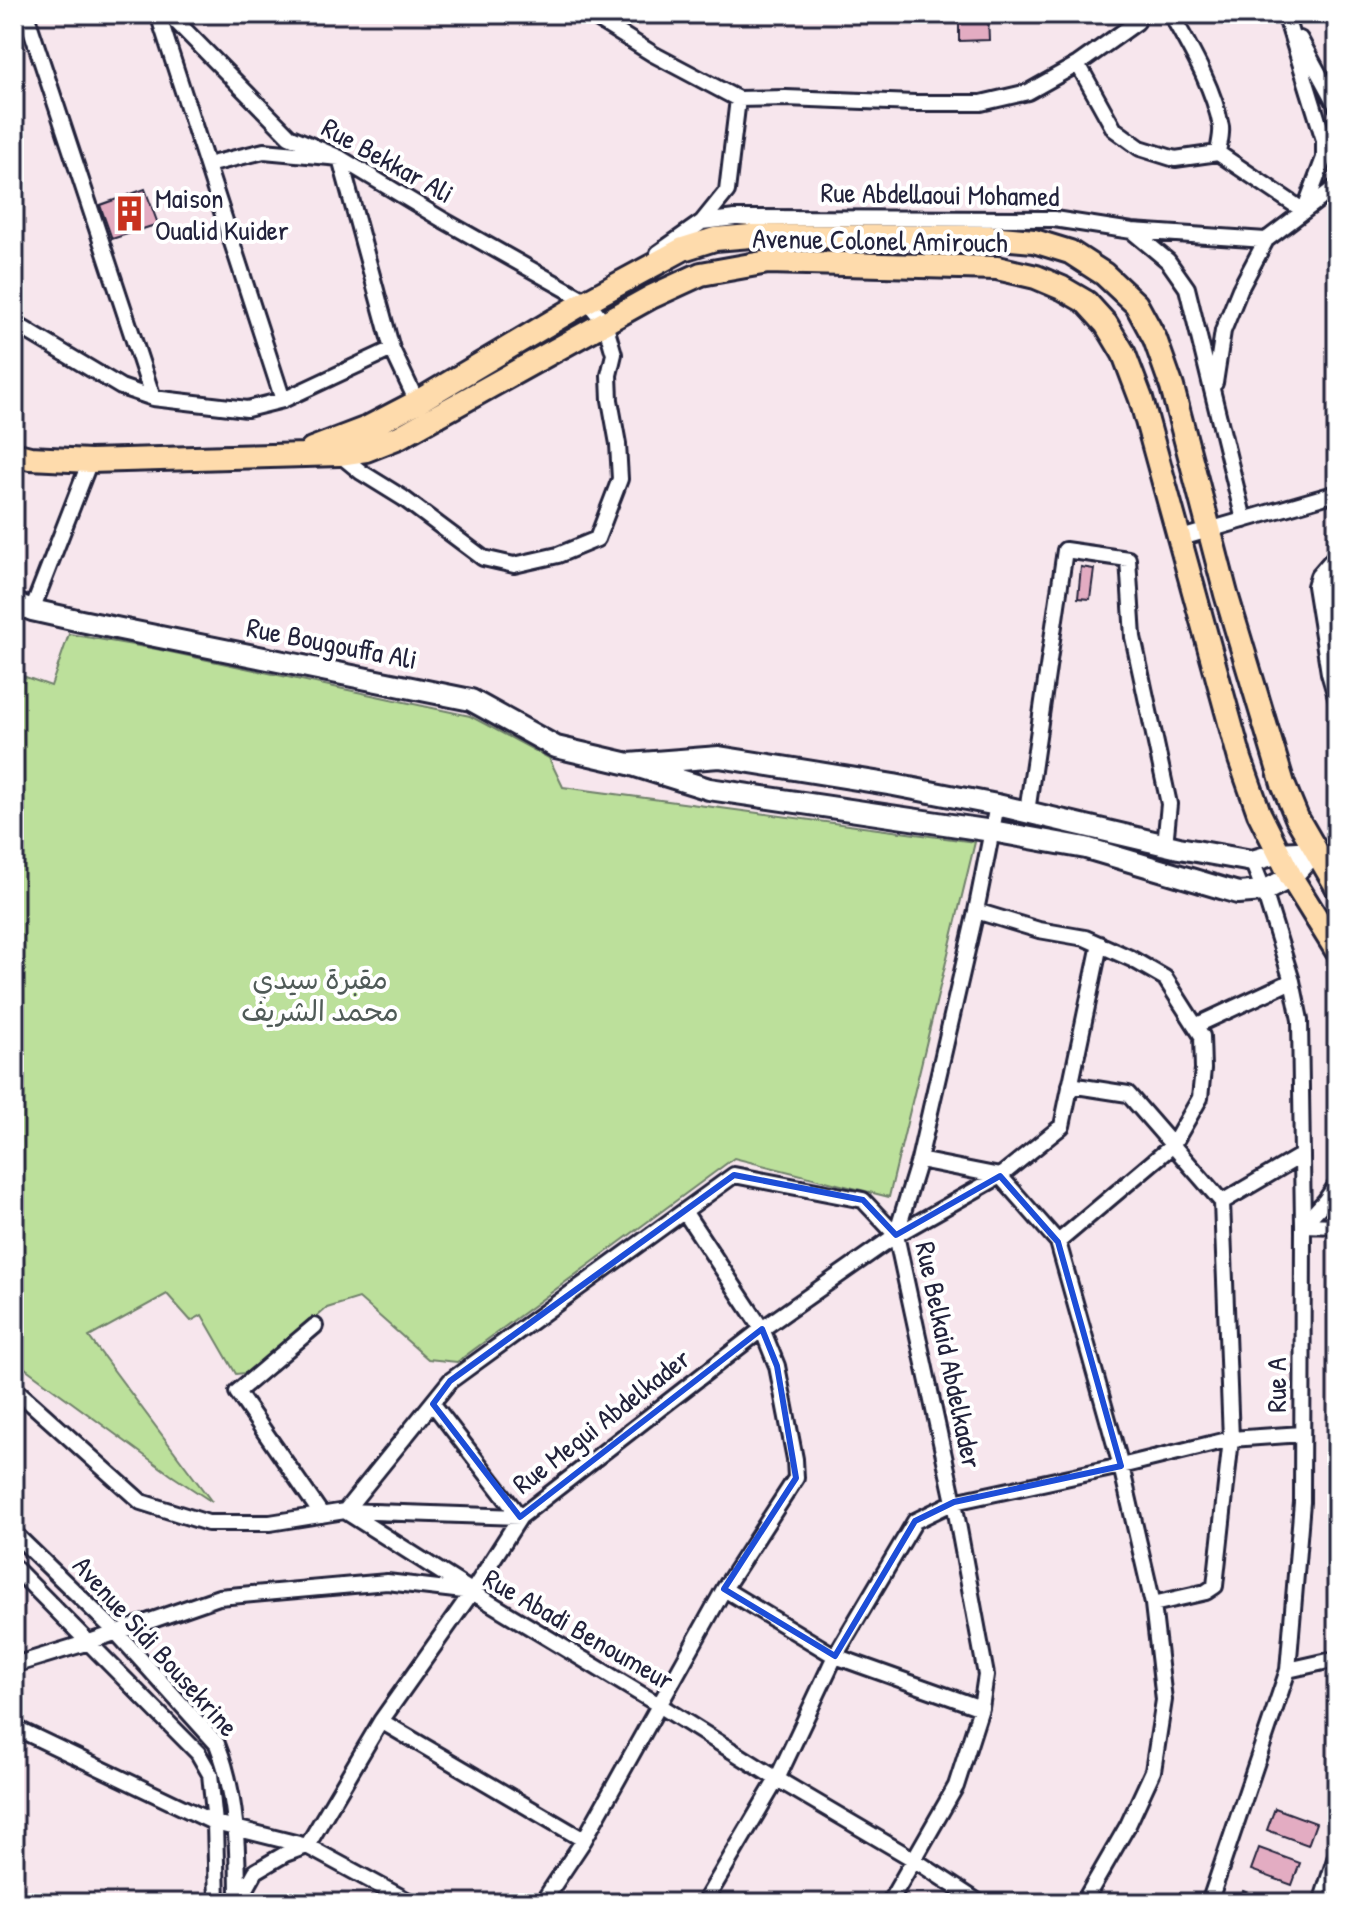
<svg xmlns="http://www.w3.org/2000/svg" width="1351" height="1917" viewBox="0 0 1351 1917" font-family="'Patrick Hand','Playpen Sans Arabic',sans-serif">
  <rect width="100%" height="100%" fill="#f7e6ed"/>
  <filter id="ink" filterUnits="userSpaceOnUse"><feTurbulence type="fractalNoise" baseFrequency=".0125" numOctaves="2"/><feDisplacementMap in="SourceGraphic" scale="16" xChannelSelector="R" yChannelSelector="G"/><feConvolveMatrix kernelMatrix="1 2 1 2 8 2 1 2 1" color-interpolation-filters="sRGB"/></filter>
  <g filter="url(#ink)">
    <!-- green -->
    <path fill="#bce09b" stroke="#6f816b" stroke-width="2" d="M 69,634 L 156,649 L 470,716 L 549,758 L 563,787 L 975,842 L 889,1197 L 734,1158 L 457,1362 L 428,1359 L 359,1298 L 327,1308 L 254,1372 L 236,1374 L 202,1315 L 191,1321 L 167,1294 L 89,1337 L 212,1502 L 171,1475 L 14,1360 L 14,673 L 51,686 Z"/>
    <!-- building -->
    <path fill="#e3acc2" stroke="#22223b" stroke-width="2" d="M 959,14 L 988,14 L 989,40 L 959,41 Z
      M 145,189 L 158,224 L 112,239 L 100,205 Z
      M 1081,567 L 1094,569 L 1090,599 L 1078,598 Z
      M 1275,1808 L 1316,1823 L 1308,1845 L 1267,1830 Z
      M 1259,1848 L 1300,1863 L 1292,1885 L 1251,1870 Z
      M 1243,1891 L 1275,1903 L 1239,1903 Z"/>
    <g fill="none" stroke-linecap="round" stroke-linejoin="round">
      <defs>
        <path id="street" d="M 26,14 L 153,398
          M 158,14 L 283,400
          M 169,14 L 289,136 L 340,158 L 443,220 L 587,301 L 605,323 L 614,354 L 609,375 L 610,400 L 618,444 L 620,479 L 597,539 L 558,555 L 514,565 L 483,558 L 403,498 L 361,472 L 339,454
          M 589,14 L 653,54 L 738,99 L 786,98 L 915,103 L 981,103 L 1028,92 L 1078,64 L 1137,22
          M 1300,39 L 1337,107
          M 1078,64 L 1114,129 L 1140,148 L 1175,159 L 1218,153 C 1219,144 1222,135 1221,127 C 1214,88 1190,48 1171,14
          M 1218,153 L 1304,211 L 1324,158 L 1324,140 L 1285,14
          M 207,165 L 264,151 L 340,158 L 392,349 L 417,402
          M 702,222 L 727,191 L 738,99
          M 1132,231 L 1168,261 L 1187,288 L 1244,520
          M 658,253 L 702,222 L 735,218 L 1054,219 L 1132,231 L 1266,240
          M 14,323 L 121,387 L 153,398 L 247,409 L 283,400 L 392,349
          M 1215,383 L 1223,331 L 1240,289 L 1266,240 L 1337,186
          M 1181,538 L 1337,493
          M 1337,554 L 1318,576 L 1315,586 L 1329,673 L 1337,700
          M 1318,576 L 1337,610
          M 32,610 L 90,461
          M 1027,812 L 1065,550 L 1128,559 L 1133,637 L 1169,804 L 1165,845
          M 976,911 L 1039,930 L 1085,938 L 1132,959 L 1165,978 L 1202,1036 L 1203,1069 L 1200,1098 L 1173,1145 L 1058,1242
          M 1197,1025 L 1292,981
          M 1070,1085 L 1128,1094 L 1222,1202 L 1231,1439 L 1215,1586 L 1206,1592 L 1153,1604
          M 919,1160 L 1000,1176 L 1058,1242 L 1121,1466 L 1153,1604 L 1164,1700 L 1153,1771 L 1128,1825 L 1083,1903
          M 1222,1202 L 1302,1155
          M 1303,1225 L 1325,1201 L 1337,1184
          M 1303,1225 L 1337,1226
          M 315,1326 L 237,1392 L 322,1515
          M 14,1388 L 141,1502 L 208,1523 L 270,1523 L 345,1511 L 520,1517
          M 433,1404 L 520,1517
          M 14,1533 L 116,1632 L 217,1744 C 237,1795 238,1849 238,1903
          M 14,1567 L 198,1753 L 210,1774 L 215,1823 L 217,1903
          M 468,1589 L 345,1511 L 450,1381 L 734,1175 L 863,1200 L 896,1235
          M 724,1589 L 835,1656 L 981,1708
          M 14,1665 L 89,1642 L 219,1597 L 387,1582 L 472,1592 L 659,1705 L 777,1779 L 913,1859 L 980,1903
          M 1288,1670 L 1337,1659
          M 381,1721 L 584,1840
          M 14,1727 L 215,1823 L 307,1846 L 412,1903
          M 238,1903 L 256,1871 L 285,1854 L 307,1846 L 381,1721 L 472,1592 L 520,1517 L 762,1329 L 896,1235 L 1000,1176 L 1062,1126 L 1100,944
          M 542,1903 L 584,1840 L 724,1589 L 796,1478 L 795,1459 L 777,1366 L 762,1329 L 684,1211
          M 704,1903 L 777,1779 L 835,1656 L 915,1521 L 954,1502 L 1121,1466 L 1231,1439 L 1302,1434
          M 889,1903 L 956,1786 L 981,1708 L 986,1675 L 954,1502 L 896,1235 L 919,1160 L 976,911 L 997,805
          M 1209,1903 L 1288,1670 L 1302,1502 L 1303,1225 L 1300,1020 L 1292,981 L 1264,891 L 1252,861
          M 1321,1903 L 1337,1853"/>
        <path id="secondary" d="M 14,603 L 32,610 L 81,621 L 471,700 L 556,747 L 629,764 L 709,789 L 992,831 L 1086,848 L 1238,893 L 1264,891 L 1291,877 L 1315,851 L 1279,853 L 1252,861 L 1179,848 L 997,805 L 894,785 L 719,757 L 629,764"/>
        <path id="primary" d="M 312,449 L 367,428 L 417,402 L 587,301 L 683,249 L 715,239 L 751,236 L 989,237 L 1034,241 L 1070,252 L 1104,274 L 1136,304 L 1155,339 L 1172,387 L 1226,594 L 1283,784 L 1297,818 L 1337,887
          M 14,454 L 30,458 L 90,461 L 339,454 L 366,450 L 399,437 L 651,297 L 701,274 L 768,262 L 997,268 L 1036,277 L 1062,288 L 1086,302 L 1106,324 L 1124,354 L 1141,399 L 1240,759 L 1259,813 L 1291,877 L 1337,951"/>
      </defs>
      <!-- street casing -->
      <use href="#street" stroke="#22223b" stroke-width="20"/>
      <!-- secondary casing -->
      <use href="#secondary" stroke="#22223b" stroke-width="26"/>
      <!-- primary casing -->
      <use href="#primary" stroke="#22223b" stroke-width="28"/>
      <!-- street -->
      <use href="#street" stroke="#fff" stroke-width="14"/>
      <!-- secondary -->
      <use href="#secondary" stroke="#fff" stroke-width="20"/>
      <!-- primary -->
      <use href="#primary" stroke="#fedbac" stroke-width="22"/>
    </g>
  </g>
  <!-- marked area -->
  <path fill="none" stroke="#1d4ed8" stroke-width="6" stroke-linejoin="round" d="M 734,1175 L 863,1200 L 896,1235 L 1000,1176 L 1058,1242 L 1121,1466 L 954,1502 L 915,1521 L 835,1656 L 724,1589 L 796,1478 L 777,1366 L 762,1329 L 520,1517 L 433,1404 L 450,1381 Z"/>
  <!-- icons -->
  <defs>
    <symbol id="building-bare" viewBox="-9 -9 18 18"><path d="M-4-6H4V6H1V3H-1V6H-4ZM-2.5-4.3h1.7v1.8h-1.7ZM.8-4.3h1.7v1.8H.8ZM-2.5-1h1.7V.8h-1.7ZM.8-1h1.7V.8H.8Z" fill="#c8321e" stroke="#fff" stroke-width="2.5" paint-order="stroke"/></symbol>
  </defs>
  <g fill-rule="evenodd">
    <use href="#building-bare" x="104" y="188" width="51" height="51"/>
  </g>
  <g text-anchor="middle" stroke-width="8" stroke-linejoin="round" paint-order="stroke">
    <!-- street labels -->
    <g font-size="28" fill="#22223b" stroke="#fff">
      <text transform="translate(388 160) rotate(29)" y="10">Rue Bekkar Ali</text>
      <text transform="translate(940 194) rotate(1)" y="10">Rue Abdellaoui Mohamed</text>
      <text transform="translate(880 240) rotate(1)" y="10">Avenue Colonel Amirouch</text>
      <text transform="translate(332 643) rotate(11)" y="10">Rue Bougouffa Ali</text>
      <text transform="translate(949 1355) rotate(78)" y="10">Rue Belkaid Abdelkader</text>
      <text transform="translate(1276 1385) rotate(-90)" y="10">Rue A</text>
      <text transform="translate(601 1421) rotate(-38)" y="10">Rue Megui Abdelkader</text>
      <text transform="translate(579 1629) rotate(30)" y="10">Rue Abadi Benoumeur</text>
      <text transform="translate(156 1646) rotate(48)" y="10">Avenue Sidi Bousekrine</text>
    </g>
    <!-- poi labels -->
    <g font-size="28" fill="#22223b" stroke="#fff" text-anchor="start">
      <text x="155" y="208">Maison<tspan x="155" dy="32">Oualid Kuider</tspan></text>
    </g>
    <!-- park labels -->
    <g font-size="28" fill="#505b58" stroke="#fff">
      <text x="320" y="989">مقبرة سيدي<tspan x="320" dy="32">محمد الشريف</tspan></text>
    </g>
  </g>
  <!-- margin -->
  <rect width="1351" height="1917" fill="none" stroke="#fff" stroke-width="48"/>
  <rect x="24" y="24" width="1303" height="1869" fill="none" stroke="#22223b" stroke-width="3" filter="url(#ink)"/>
</svg>
